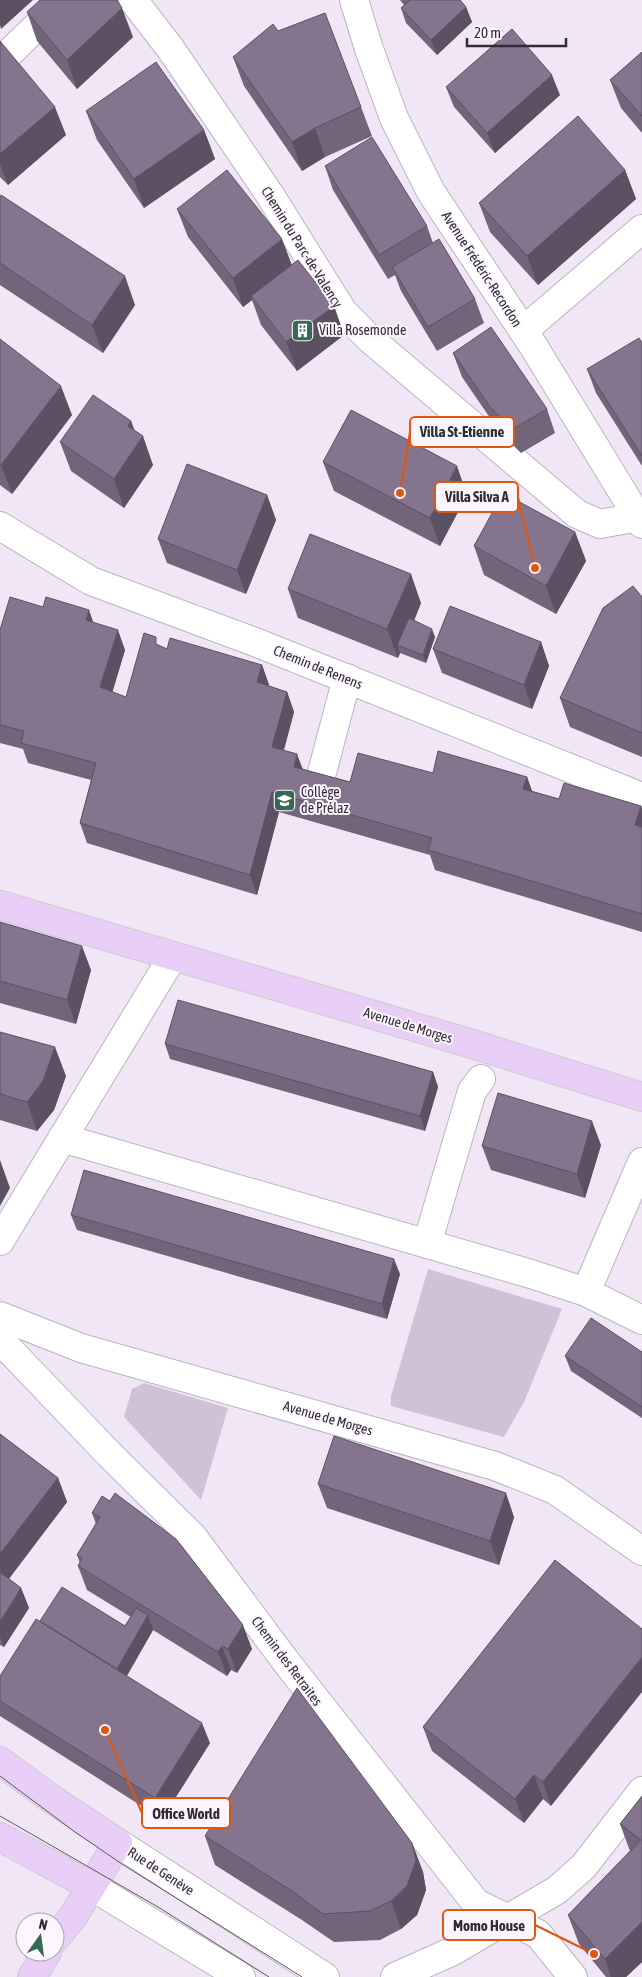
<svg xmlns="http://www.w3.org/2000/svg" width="642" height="1977" viewBox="0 0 642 1977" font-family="'Asap Condensed',sans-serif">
  <rect width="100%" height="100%" fill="#f0e6f5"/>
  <!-- green -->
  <path fill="#d0c1d9" d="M 428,1269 L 562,1309 L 524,1402 L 504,1437 L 391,1406 L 391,1396 Z
    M 144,1383 L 228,1408 L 201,1500 L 124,1417 L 132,1389 Z"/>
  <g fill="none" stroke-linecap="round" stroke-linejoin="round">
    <defs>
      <path id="minor" d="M 133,0 L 170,48 L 270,195 L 343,312 L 370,339 L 577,514 L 600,524 L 638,517
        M 354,0 L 369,49 L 394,118 L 431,192 L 534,347 L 642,524
        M 0,62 L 64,0
        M 523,331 L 642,229
        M 0,526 L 91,581 L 260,644 L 642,797
        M 320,780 L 347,678
        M 62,1138 L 531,1274 L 586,1292 L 642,1320
        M 0,1241 L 173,956
        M 427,1244 L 472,1091 L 481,1079
        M 586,1292 L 642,1162
        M 0,1316 L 81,1348 L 495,1466 L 555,1490 L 642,1551
        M 0,1340 L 109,1454 L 193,1537 L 287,1663 L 476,1903 L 538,1934 L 573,1977
        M 118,1843 L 325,1977
        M 91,1886 L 241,1977
        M 395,1977 L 453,1951 L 557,1890 L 584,1866 L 642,1791"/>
      <path id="major" d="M 0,905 L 469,1043 L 642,1097
        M 0,1761 L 50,1798 L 118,1843 L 74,1915 L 55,1939
        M 0,1837 L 91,1886
        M 32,1977 L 47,1952"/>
    </defs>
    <!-- minor casing -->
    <use href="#minor" stroke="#bcb4c2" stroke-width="30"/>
    <!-- major casing -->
    <use href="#major" stroke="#cdccce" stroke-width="30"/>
    <!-- minor -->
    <use href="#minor" stroke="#fff" stroke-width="28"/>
    <!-- major -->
    <use href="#major" stroke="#e9cef8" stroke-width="28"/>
    <!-- tram -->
    <path stroke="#5b565e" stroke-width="1" d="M 0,1776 L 75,1832 L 122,1864 L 302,1977
      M 0,1816 L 158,1907 L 269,1977"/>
  </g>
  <!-- wall -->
  <path fill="#72647a" d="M 400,0 L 460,0 L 466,7 L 472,22 L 437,55 L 406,23 L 401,8 L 404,5 Z
    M 27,12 L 133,37 L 77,89 L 37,41 Z
    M 278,31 L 361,107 L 372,136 L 325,157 L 302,171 L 244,86 L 233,57 Z
    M 0,41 L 66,135 L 8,185 L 0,177 Z
    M 642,52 L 642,133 L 621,108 L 610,80 Z
    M 446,87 L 560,95 L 495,153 L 454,107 Z
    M 86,111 L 204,130 L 215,159 L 144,208 L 97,140 Z
    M 325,166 L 427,226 L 433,243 L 475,299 L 484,323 L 437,351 L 401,291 L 395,275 L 388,279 L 333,190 Z
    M 625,170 L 636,199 L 538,285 L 490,232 L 479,203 Z
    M 0,197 L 135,305 L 103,353 L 0,285 Z
    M 177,209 L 292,265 L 334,306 L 344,335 L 297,371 L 261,325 L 252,300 L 243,307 L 188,237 Z
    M 0,339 L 72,415 L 12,494 L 0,485 Z
    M 642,343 L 642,466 L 596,393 L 587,369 Z
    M 453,353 L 547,409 L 555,433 L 521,453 L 499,431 L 462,377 Z
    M 131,421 L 134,431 L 153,465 L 124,508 L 71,471 L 60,442 Z
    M 323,462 L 467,495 L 440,546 L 334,491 Z
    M 267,495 L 276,520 L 246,594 L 167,563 L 158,539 Z
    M 575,532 L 586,561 L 556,614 L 484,575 L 474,546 Z
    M 288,589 L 421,603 L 414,621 L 435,637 L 426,663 L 400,653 L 398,658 L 298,618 Z
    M 642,597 L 642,757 L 570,727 L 560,698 Z
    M 93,622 L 125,650 L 112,692 L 126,697 L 158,645 L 167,649 L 262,665 L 269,685 L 269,686 L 287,692 L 294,712 L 284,750 L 303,769 L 350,782 L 433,773 L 527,777 L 532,791 L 559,799 L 641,806 L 642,809 L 642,932 L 435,870 L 430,855 L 279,812 L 257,895 L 87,843 L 80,823 L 91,780 L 28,763 L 23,749 L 0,743 L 0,630 Z
    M 541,642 L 549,666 L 532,709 L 442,673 L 433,649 Z
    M 0,922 L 91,970 L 76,1024 L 0,1003 Z
    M 0,1032 L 66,1076 L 54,1110 L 37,1131 L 0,1120 Z
    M 165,1044 L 433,1072 L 438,1087 L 425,1131 L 170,1059 Z
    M 601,1145 L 585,1198 L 491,1170 L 482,1146 Z
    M 71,1215 L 400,1274 L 387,1319 L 77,1230 Z
    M 642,1352 L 642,1418 L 571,1371 L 565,1356 Z
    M 0,1434 L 58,1478 L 67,1502 L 9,1579 L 21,1588 L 29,1608 L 4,1647 L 0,1645 Z
    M 318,1484 L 514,1517 L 499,1565 L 327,1508 Z
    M 102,1496 L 252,1649 L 237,1673 L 231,1670 L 227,1676 L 153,1630 L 127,1676 L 210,1743 L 162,1819 L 0,1716 L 0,1676 L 40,1621 L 125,1626 L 131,1617 L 87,1590 L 78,1566 L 80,1563 L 77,1555 L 96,1524 L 92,1513 Z
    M 555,1560 L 551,1806 L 543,1799 L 524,1823 L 432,1751 L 423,1727 Z
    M 642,1796 L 642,1962 L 626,1977 L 606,1977 L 579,1944 L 568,1915 L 630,1851 L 620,1824 Z
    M 205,1836 L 412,1843 L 423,1872 L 426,1890 L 417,1915 L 401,1929 L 380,1940 L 334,1942 L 302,1920 L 215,1865 Z"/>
  <!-- shaded-wall -->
  <path fill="#5c5163" d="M 0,0 L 33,0 L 1,29 L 0,25 Z
    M 466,7 L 472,22 L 437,55 L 431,40 Z
    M 122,8 L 133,37 L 77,89 L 67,60 Z
    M 552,75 L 560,95 L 495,153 L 487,133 Z
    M 55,107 L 66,135 L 8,185 L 0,164 L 0,154 Z
    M 315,128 L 325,157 L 302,171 L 292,142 Z
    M 204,130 L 215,159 L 144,208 L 134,179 Z
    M 625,170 L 636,199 L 538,285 L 527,256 Z
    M 282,239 L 293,268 L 251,296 L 252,300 L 243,307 L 233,278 Z
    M 125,276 L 135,305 L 103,353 L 92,325 Z
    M 334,306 L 344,335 L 297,371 L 286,342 Z
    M 61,386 L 72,415 L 12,494 L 1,465 Z
    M 131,421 L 139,442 L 143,436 L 153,465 L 124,508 L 114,479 L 128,426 Z
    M 457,466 L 467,495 L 440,546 L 430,518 Z
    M 267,495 L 276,520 L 246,594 L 237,570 Z
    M 575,532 L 586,561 L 556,614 L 546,586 Z
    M 411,574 L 421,603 L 403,647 L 397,645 L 400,653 L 398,658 L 387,629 Z
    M 89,610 L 96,630 L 86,620 Z
    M 432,629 L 435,637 L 426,663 L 423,655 Z
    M 118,630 L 125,650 L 108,707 L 100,687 Z
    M 541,642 L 549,666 L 532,709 L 524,685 Z
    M 262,665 L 269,685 L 264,702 L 257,682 Z
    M 287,692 L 294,712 L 279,767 L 272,747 Z
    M 297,754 L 305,775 L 294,767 Z
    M 527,777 L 534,797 L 523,789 Z
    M 272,792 L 279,812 L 257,895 L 250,875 Z
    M 641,806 L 642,809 L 642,844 L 635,825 Z
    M 82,946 L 91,970 L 76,1024 L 67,1000 Z
    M 55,1047 L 66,1076 L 54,1110 L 37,1131 L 27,1102 Z
    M 433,1072 L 438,1087 L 425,1131 L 420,1116 Z
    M 592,1121 L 601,1145 L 585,1198 L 577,1174 Z
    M 0,1160 L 10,1188 L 0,1206 Z
    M 394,1259 L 400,1274 L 387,1319 L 382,1304 Z
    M 58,1478 L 67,1502 L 0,1590 L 0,1554 Z
    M 506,1493 L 514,1517 L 499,1565 L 490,1541 Z
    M 21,1588 L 29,1608 L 4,1647 L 0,1637 L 0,1622 Z
    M 148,1615 L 153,1630 L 120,1687 L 115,1673 Z
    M 243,1625 L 252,1649 L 237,1673 L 228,1649 Z
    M 222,1646 L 231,1670 L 227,1676 L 218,1652 Z
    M 642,1657 L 642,1692 L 551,1806 L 543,1782 Z
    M 202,1723 L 210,1743 L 162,1819 L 155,1798 Z
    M 534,1775 L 543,1799 L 524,1823 L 515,1799 Z
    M 412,1843 L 423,1872 L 426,1890 L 417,1915 L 401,1929 L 391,1901 Z
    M 642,1922 L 642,1962 L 626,1977 L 611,1977 L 605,1959 Z"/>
  <!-- building -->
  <path fill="#84748e" stroke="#5c5163" d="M 40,0 L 117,0 L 122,8 L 67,60 L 27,12 Z
    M 408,0 L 460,0 L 466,7 L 431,40 L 401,8 L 409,1 Z
    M 325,13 L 361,107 L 315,128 L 292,142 L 233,57 L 273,24 L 278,31 Z
    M 512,29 L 552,75 L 487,133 L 446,87 Z
    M 0,41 L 55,107 L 0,154 Z
    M 642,52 L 642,116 L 610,80 Z
    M 156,62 L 204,130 L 134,179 L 86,111 Z
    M 578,116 L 625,170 L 527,256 L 479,203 Z
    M 372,137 L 427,226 L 379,255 L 325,166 Z
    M 227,170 L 282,239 L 233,278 L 177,209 Z
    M 1,195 L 125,276 L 92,325 L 0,263 L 0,197 Z
    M 439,239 L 475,299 L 428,327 L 392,267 Z
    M 298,260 L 334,306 L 286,342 L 251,296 Z
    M 491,327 L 547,409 L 513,429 L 490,407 L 453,353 Z
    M 639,338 L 642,343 L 642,456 L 587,369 Z
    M 0,339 L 61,386 L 1,465 L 0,464 Z
    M 93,395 L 131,421 L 128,426 L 143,436 L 114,479 L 60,442 Z
    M 351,410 L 457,466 L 430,518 L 323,462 Z
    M 187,464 L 267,495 L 237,570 L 158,539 Z
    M 503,493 L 575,532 L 546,586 L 474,546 Z
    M 310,534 L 411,574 L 387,629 L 288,589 Z
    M 633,586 L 642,597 L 642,733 L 560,698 L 603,608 Z
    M 10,597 L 43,607 L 46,597 L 89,610 L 86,620 L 118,630 L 100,687 L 126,697 L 144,633 L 156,637 L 156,644 L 167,649 L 170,638 L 262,665 L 257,682 L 287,692 L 272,747 L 297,754 L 294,767 L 350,782 L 358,753 L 433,773 L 438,751 L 527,777 L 523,789 L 559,799 L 564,783 L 641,806 L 635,825 L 642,827 L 642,914 L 428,850 L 432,838 L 272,792 L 250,875 L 80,823 L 96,763 L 21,743 L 24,731 L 0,725 L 0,630 Z
    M 450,606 L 541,642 L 524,685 L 433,649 Z
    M 409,618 L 432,629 L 423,655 L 397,645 Z
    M 0,922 L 82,946 L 67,1000 L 0,981 Z
    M 178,1000 L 433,1072 L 420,1116 L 165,1044 Z
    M 0,1032 L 55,1047 L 43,1081 L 27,1102 L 0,1094 Z
    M 498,1093 L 592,1121 L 577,1174 L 482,1146 Z
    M 84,1170 L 394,1259 L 382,1304 L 71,1215 Z
    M 591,1318 L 642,1352 L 642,1407 L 565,1356 Z
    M 0,1434 L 58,1478 L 0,1554 Z
    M 334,1436 L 506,1493 L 490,1541 L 318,1484 Z
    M 115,1493 L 176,1539 L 243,1625 L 228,1649 L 222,1646 L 218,1652 L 78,1566 L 82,1558 L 77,1555 L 100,1517 L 92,1513 L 102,1496 L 110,1501 Z
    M 555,1560 L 642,1629 L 642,1657 L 543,1782 L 534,1775 L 515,1799 L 423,1727 Z
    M 0,1572 L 21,1588 L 0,1622 Z
    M 62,1587 L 125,1626 L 136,1608 L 148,1615 L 117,1669 L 40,1621 Z
    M 36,1619 L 202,1723 L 155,1798 L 0,1701 L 0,1676 Z
    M 297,1688 L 412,1843 L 416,1861 L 407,1886 L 391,1901 L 370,1911 L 323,1914 L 292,1891 L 205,1836 Z
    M 642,1796 L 642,1922 L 605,1959 L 568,1915 L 641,1840 L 620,1824 Z"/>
  <!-- icons -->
  <defs>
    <symbol id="building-square" viewBox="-11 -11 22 22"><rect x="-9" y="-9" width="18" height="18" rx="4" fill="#336a51" stroke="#fbf5fe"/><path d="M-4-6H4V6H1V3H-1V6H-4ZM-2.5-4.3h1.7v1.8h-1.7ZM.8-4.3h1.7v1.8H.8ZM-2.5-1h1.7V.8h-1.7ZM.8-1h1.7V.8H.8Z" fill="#fff"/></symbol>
    <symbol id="school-square" viewBox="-11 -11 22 22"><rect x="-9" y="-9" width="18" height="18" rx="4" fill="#336a51" stroke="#fbf5fe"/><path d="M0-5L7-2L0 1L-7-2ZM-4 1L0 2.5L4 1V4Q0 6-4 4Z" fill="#fff"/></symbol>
  </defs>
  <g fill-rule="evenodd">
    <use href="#building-square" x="290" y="318" width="25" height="25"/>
    <use href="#school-square" x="272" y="788" width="25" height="25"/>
  </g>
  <g text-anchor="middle" stroke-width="4" stroke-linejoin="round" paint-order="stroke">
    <!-- street labels -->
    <g font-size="14" fill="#302c32" stroke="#fbf5fe">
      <text transform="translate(302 247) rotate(58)" y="5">Chemin du Parc-de-Valency</text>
      <text transform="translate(482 269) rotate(57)" y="5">Avenue Frédéric-Recordon</text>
      <text transform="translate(318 667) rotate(22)" y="5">Chemin de Renens</text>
      <text transform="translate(408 1025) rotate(17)" y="5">Avenue de Morges</text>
      <text transform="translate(328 1418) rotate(16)" y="5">Avenue de Morges</text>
      <text transform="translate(287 1661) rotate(53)" y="5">Chemin des Retraites</text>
      <text transform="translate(161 1871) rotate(33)" y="5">Rue de Genève</text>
    </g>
    <!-- poi labels -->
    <g font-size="14" fill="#302c32" stroke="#fbf5fe" text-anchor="start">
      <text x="319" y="335">Villa Rosemonde</text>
      <text x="301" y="797">Collège<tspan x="301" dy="16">de Prélaz</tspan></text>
    </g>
  </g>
  <!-- callouts -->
  <path fill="none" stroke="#df570e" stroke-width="2" d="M400 493L410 432M535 568L518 497M105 1730L142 1813M594 1954L535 1925"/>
  <g fill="#df570e" stroke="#fbf5fe" stroke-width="2">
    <circle cx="400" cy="493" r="5"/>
    <circle cx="535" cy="568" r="5"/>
    <circle cx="105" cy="1730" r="5"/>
    <circle cx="594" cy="1954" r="5"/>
  </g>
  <g fill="#fbf5fe" stroke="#df570e" stroke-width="2">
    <rect x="410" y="417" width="104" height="30" rx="5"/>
    <rect x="435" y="482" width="83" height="30" rx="5"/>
    <rect x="142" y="1798" width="88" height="30" rx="5"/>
    <rect x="443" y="1910" width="92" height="30" rx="5"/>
  </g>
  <g font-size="15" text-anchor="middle" font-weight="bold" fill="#302c32">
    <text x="462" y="437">Villa St-Etienne</text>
    <text x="477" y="502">Villa Silva A</text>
    <text x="186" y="1819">Office World</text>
    <text x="489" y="1931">Momo House</text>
  </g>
  <!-- north arrow -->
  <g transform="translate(40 1937) rotate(14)"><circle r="24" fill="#fbf5fe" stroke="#aaa5ac"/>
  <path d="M0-4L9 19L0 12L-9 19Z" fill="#336a51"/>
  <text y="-8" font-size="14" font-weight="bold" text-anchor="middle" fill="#302c32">N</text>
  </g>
  <!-- scale -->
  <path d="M467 38v8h99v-8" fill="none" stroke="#302c32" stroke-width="2.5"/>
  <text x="474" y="38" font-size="15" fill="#302c32" stroke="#fbf5fe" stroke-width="4" paint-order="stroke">20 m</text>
</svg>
